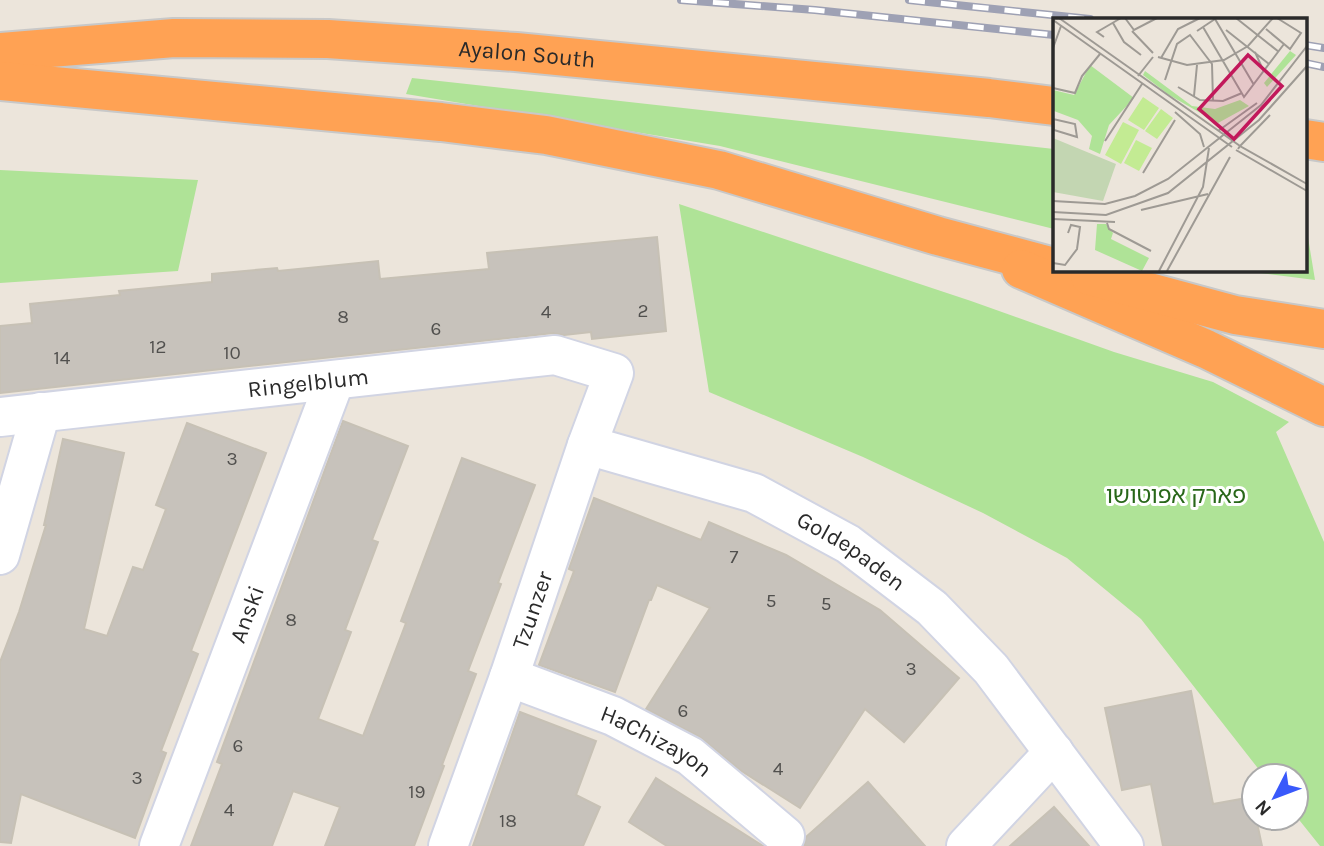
<svg xmlns="http://www.w3.org/2000/svg" width="1324" height="846" viewBox="0 0 1324 846" font-family="Karla,'Noto Sans Hebrew',sans-serif">
  <rect width="100%" height="100%" fill="#ece5db"/>
  <!-- green -->
  <path fill="#afe397" d="M 412,78 L 1054,149 L 1054,229 L 720,146 L 406,94 Z
    M 0,170 L 198,180 L 178,271 L 0,283 Z
    M 679,204 L 971,301 L 1114,352 L 1213,382 L 1289,422 L 1276,432 L 1324,542 L 1324,846 L 1320,846 L 1296,816 L 1296,776 L 1264,776 L 1141,619 L 1067,558 L 983,513 L 863,457 L 709,392 Z
    M 1305,219 L 1315,280 L 1237,270 L 1305,270 Z"/>
  <!-- building -->
  <path fill="#c7c2bb" stroke="#c7c1b5" stroke-width="2" d="M 657,237 L 666,331 L 592,339 L 591,332 L 564,335 L 553,333 L 0,393 L 0,326 L 32,323 L 30,304 L 120,295 L 119,291 L 212,282 L 212,274 L 277,268 L 278,271 L 378,261 L 380,279 L 489,269 L 487,253 Z
    M 343,421 L 408,446 L 372,540 L 378,542 L 345,630 L 351,632 L 318,719 L 363,736 L 406,623 L 401,621 L 462,458 L 535,485 L 498,583 L 501,584 L 468,671 L 476,674 L 442,765 L 444,766 L 414,846 L 325,846 L 340,807 L 293,791 L 272,846 L 191,846 L 222,764 L 217,762 Z
    M 187,423 L 266,453 L 191,651 L 198,654 L 161,751 L 166,753 L 135,838 L 21,794 L 11,843 L 0,842 L 0,662 L 19,612 L 46,525 L 44,525 L 63,439 L 124,453 L 84,629 L 107,636 L 133,567 L 143,570 L 166,509 L 156,505 Z
    M 594,498 L 701,540 L 709,522 L 786,555 L 880,610 L 959,678 L 904,742 L 865,709 L 800,808 L 740,770 L 700,737 L 646,709 L 710,608 L 657,585 L 651,600 L 649,600 L 615,692 L 539,665 L 574,571 L 569,569 Z
    M 1191,691 L 1213,804 L 1252,797 L 1254,818 L 1256,818 L 1262,846 L 1163,846 L 1151,784 L 1122,790 L 1105,708 Z
    M 520,712 L 596,741 L 576,795 L 600,807 L 583,846 L 473,846 Z
    M 656,778 L 763,846 L 667,846 L 629,822 Z
    M 868,782 L 925,846 L 804,846 L 806,837 Z
    M 1054,807 L 1089,846 L 1010,846 Z"/>
  <g fill="none" stroke-linecap="round" stroke-linejoin="round">
    <defs>
      <g id="minor">
        <path id="s1" d="M 0,417 L 555,355 L 614,373 L 587,445 L 509,677 L 448,846"/>
        <path id="s2" d="M 587,445 L 754,493 L 848,544 L 932,608 L 991,669 L 1124,846"/>
        <path d="M 0,555 L 41,412"/>
        <path id="s3" d="M 509,677 L 613,716 L 690,756 L 785,836"/>
        <path id="s4" d="M 159,846 L 335,380"/>
        <path d="M 966,846 L 1054,752"/>
      </g>
      <g id="highway">
        <path id="s5" d="M 0,52 L 174,38 L 328,39 L 516,52 L 989,98 L 1054,106"/>
        <path d="M 0,81 L 441,122 L 546,135 L 719,170 L 938,236 L 1054,267"/>
        <path d="M 1305,139 L 1324,142"/>
        <path d="M 1021,269 L 1206,349 L 1324,407"/>
        <path d="M 1090,276 L 1235,315 L 1324,329"/>
      </g>
    </defs>
    <!-- minor casing -->
    <use href="#minor" stroke="#d1d4e3" stroke-width="42"/>
    <!-- highway casing -->
    <use href="#highway" stroke="#c8c8c8" stroke-width="42"/>
    <!-- minor -->
    <use href="#minor" stroke="#fff" stroke-width="38"/>
    <!-- highway -->
    <use href="#highway" stroke="#ffa254" stroke-width="38"/>
    <defs>
      <path id="rail" d="M 681,0 L 815,10 L 1054,35
        M 909,0 L 1090,19
        M 1305,45 L 1324,48
        M 1305,63 L 1324,67"/>
    </defs>
    <!-- rail casing -->
    <use href="#rail" stroke="#9ea1b4" stroke-width="8"/>
    <!-- rail -->
    <use href="#rail" stroke="#fff" stroke-width="5" stroke-dasharray="16" stroke-linecap="butt"/>
  </g>
  <g text-anchor="middle" stroke-width="6" stroke-linejoin="round" paint-order="stroke">
    <!-- number labels -->
    <g font-size="19" fill="#51504e">
      <text x="643" y="317">2</text>
      <text x="546" y="318">4</text>
      <text x="343" y="323">8</text>
      <text x="436" y="335">6</text>
      <text x="158" y="353">12</text>
      <text x="232" y="359">10</text>
      <text x="62" y="364">14</text>
      <text x="232" y="465">3</text>
      <text x="734" y="563">7</text>
      <text x="771" y="607">5</text>
      <text x="826" y="610">5</text>
      <text x="291" y="626">8</text>
      <text x="911" y="675">3</text>
      <text x="683" y="717">6</text>
      <text x="238" y="752">6</text>
      <text x="778" y="775">4</text>
      <text x="137" y="784">3</text>
      <text x="417" y="798">19</text>
      <text x="229" y="816">4</text>
      <text x="508" y="827">18</text>
    </g>
    <!-- street labels -->
    <g font-size="23" fill="#2a2a2a" stroke="#fff">
      <text dy="8" stroke="none"><textPath href="#s5" startOffset="528">Ayalon South</textPath></text>
      <text dy="8" stroke="none"><textPath href="#s1" startOffset="310">Ringelblum</textPath></text>
      <text dy="8" stroke="none"><textPath href="#s2" startOffset="287">Goldepaden</textPath></text>
      <text transform="translate(532 610) rotate(-71)" y="8">Tzunzer</text>
      <text dy="8" stroke="none"><textPath href="#s4" startOffset="248">Anski</textPath></text>
      <text dy="8" stroke="none"><textPath href="#s3" startOffset="161">HaChizayon</textPath></text>
    </g>
    <!-- park labels -->
    <g font-size="23" fill="#286719" stroke="#fff">
      <text x="1176" y="503">פארק אפוטושו</text>
    </g>
  </g>
  <!-- overview -->
  <g transform="translate(1053 18)">
    <rect width="254" height="254" fill="#ece5db"/>
    <path d="M 237,33 L 243,37 L 214,69 L 211,65 ZM 37,47 L 81,80 L 56,107 L 47,136 L 36,131 L 39,118 L 25,102 L 1,93 L 0,72 L 21,77 ZM 92,53 L 139,88 L 162,91 L 187,82 L 196,88 L 165,105 L 116,77 L 90,57 ZM 44,206 L 53,206 L 60,215 L 58,221 L 96,240 L 89,253 L 42,232 Z" fill="#afe397"/>
    <path d="M 0,120 L 63,146 L 50,183 L 0,174 Z" fill="#c3d6b2"/>
    <path d="M 90,79 L 106,90 L 91,112 L 75,102 ZM 108,91 L 120,100 L 104,121 L 92,113 ZM 70,104 L 86,112 L 68,146 L 52,137 ZM 83,122 L 99,130 L 86,153 L 71,145 Z" fill="#c3eb93"/>
    <path fill="none" stroke="#9e9a94" stroke-width="2" d="M 6,0 L 187,128 L 185,131M 72,0 L 81,12 L 104,0M 183,0 L 226,34M 162,1 L 201,67M 0,2 L 179,129M 60,5 L 71,24 L 88,37M 150,9 L 191,79 L 231,26M 213,11 L 237,31 L 248,15 L 224,0M 173,12 L 216,46M 79,13 L 100,35M 144,13 L 162,1M 51,19 L 44,14 L 68,0M 0,30 L 8,8M 202,34 L 211,54M 105,39 L 134,47 L 171,42 L 195,28 L 220,0M 108,40 L 125,11 L 147,0M 85,58 L 100,39M 112,62 L 124,26 L 137,17 L 159,46 L 160,83M 125,69 L 147,82 L 170,83 L 189,75M 0,70 L 22,75 L 29,58 L 47,36M 141,78 L 144,47M 122,94 L 147,116 L 151,129M 0,95 L 1,112 L 24,119 L 22,106 L 0,101M 217,97 L 187,128 L 254,166M 165,113 L 204,85M 52,123 L 89,66M 183,132 L 254,173M 90,155 L 122,102M 0,183 L 52,186 L 82,178 L 115,161 L 208,87 L 254,28M 88,192 L 155,176M 0,194 L 53,197 L 115,175 L 206,102 L 254,48M 0,201 L 62,204M 54,205 L 56,211 L 98,233M 0,245 L 12,247 L 24,231 L 27,209 L 18,207 L 15,215M 106,253 L 150,169 L 156,130M 114,253 L 177,139"/>
    <path fill="#c2185b" fill-opacity="0.15" stroke="#c2185b" stroke-width="3.5" d="M 195,37 L 229,68 L 181,121 L 146,91 Z"/>
    <rect width="254" height="254" fill="none" stroke="#2a2a2a" stroke-width="3.5"/>
  </g>
  <!-- north arrow -->
  <g transform="translate(1275 797) rotate(228)"><circle r="33" fill="#ffffff" stroke="#aaaaaa" stroke-width="2"/>
  <path d="M0-5L12 26L0 18L-12 26Z" fill="#3959fb"/>
  <text y="-10" font-size="19" font-weight="bold" text-anchor="middle" fill="#2a2a2a">N</text>
  </g>
</svg>
